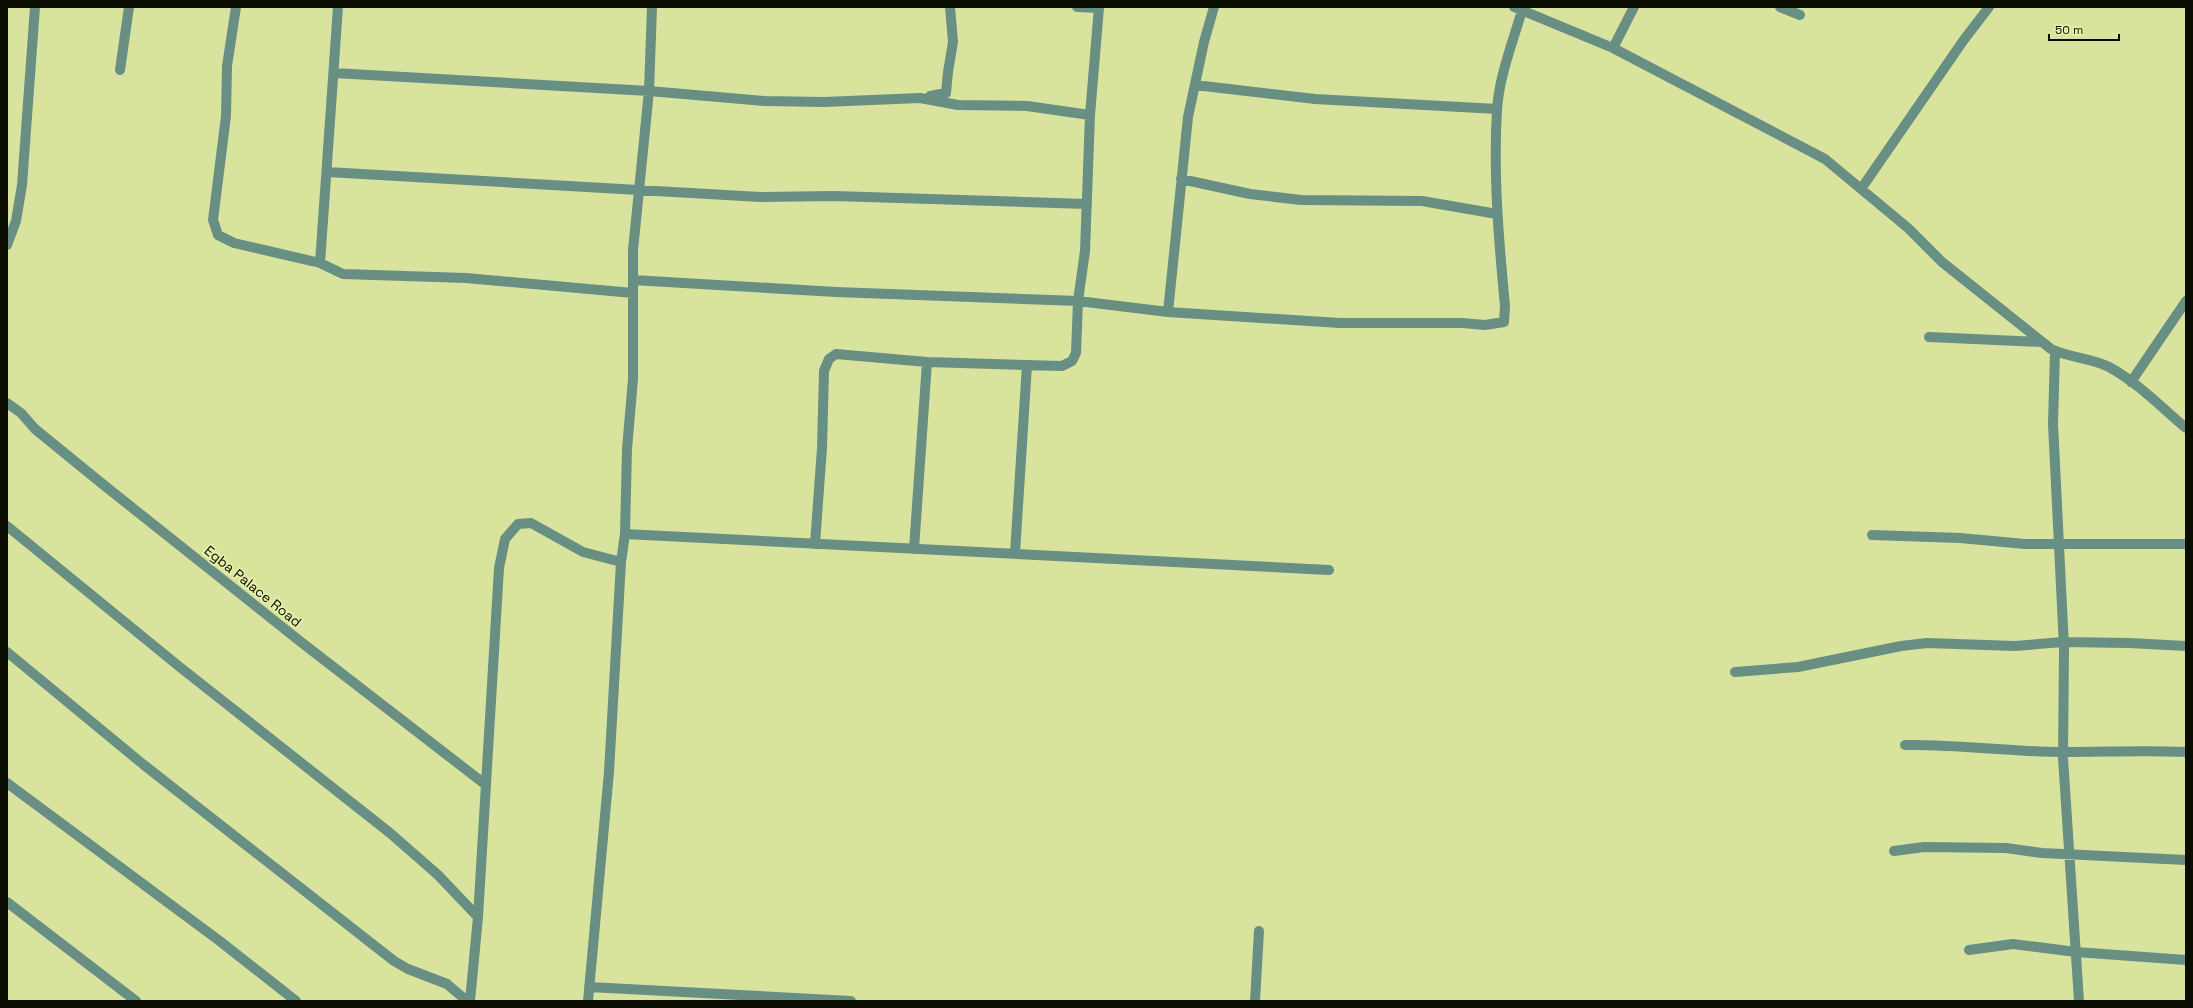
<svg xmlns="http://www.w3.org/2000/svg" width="2193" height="1008" viewBox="0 0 2193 1008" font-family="'Space Grotesk',sans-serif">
  <rect width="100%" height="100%" fill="#dae39e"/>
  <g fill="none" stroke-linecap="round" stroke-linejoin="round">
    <!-- minor -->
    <path stroke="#678f83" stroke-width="10" d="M 236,7 L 227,66 L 226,116 L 213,220 L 218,235 L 234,243 L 320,263 L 343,274 L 466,278 L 633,293
      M 1077,7 L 1099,8
      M 1514,7 L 1613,48 L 1825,159 L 1908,228 L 1942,262 L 2051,349 C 2070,358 2091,358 2109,367 C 2137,382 2162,408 2186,428
      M 1780,7 L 1800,15
      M 1613,48 L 1634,7
      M 120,70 L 129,7
      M 334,73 L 649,91 L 765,101 L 824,102 L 920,98 L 958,105 L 1027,106 L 1090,115
      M 1195,85 L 1315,99 L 1497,109
      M 930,96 L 946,93 L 948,72 L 953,42 L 950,7
      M 327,172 L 760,197 L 834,196 L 1087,204
      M 1181,179 L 1250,194 L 1301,200 L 1422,201 L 1497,214
      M 1861,189 L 1963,41 L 1989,7
      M 7,245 L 16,221 L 22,185 L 35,7
      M 320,263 L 338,7
      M 633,280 L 836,292 L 1078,301 L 1168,312 L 1340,323 L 1462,323 L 1485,325 L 1504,322 L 1505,306 C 1499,243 1493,174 1497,110 C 1499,76 1513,42 1522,10
      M 1168,312 L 1188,117 L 1204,42 L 1214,7
      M 1929,337 L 2042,342
      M 2055,351 L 2053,424 L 2064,647 L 2063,758 L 2079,1001
      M 2131,382 L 2186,301
      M 7,403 L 21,413 L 35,429 L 105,486 L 301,642 L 486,785
      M 7,526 L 181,668 L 390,833 L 438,875 L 478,917
      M 625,534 L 1329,570
      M 1872,535 L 1960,538 L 2025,544 L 2186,544
      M 815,544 L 822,448 L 824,371 L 829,359 L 836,354 L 927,362 L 1062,366 L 1072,361 L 1076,353 L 1078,301 L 1085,251 L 1090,115 L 1099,7
      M 914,549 L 927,362
      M 1015,553 L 1027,365
      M 7,652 L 144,765 L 394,961 L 408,969 L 447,984 L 467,1001
      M 1735,672 L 1798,667 L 1901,646 L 1927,643 L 2015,646 L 2063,642 L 2129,643 L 2186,646
      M 1905,745 C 1958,744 2011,752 2064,752 C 2105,752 2145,750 2186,752
      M 7,783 L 221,942 L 296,1001
      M 1894,851 L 1924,847 L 2006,848 L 2042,853 L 2186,860
      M 7,902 L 136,1001
      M 1969,950 L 2013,944 L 2076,952 L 2186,960
      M 589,987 L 851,1001
      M 470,1001 L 478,917 L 499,568 L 505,539 L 518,524 L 531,523 L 583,552 L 621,562
      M 588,1001 L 609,772 L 621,562 L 625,534 L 627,449 L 633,379 L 633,250 L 649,91 L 652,7
      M 1255,1001 L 1259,931"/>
  </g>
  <g text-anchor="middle" stroke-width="3.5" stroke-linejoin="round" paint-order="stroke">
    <!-- street labels -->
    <g font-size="14" fill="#0b0d00" stroke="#e7f0ab">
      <text transform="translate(253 586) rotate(39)" y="5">Egba Palace Road</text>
    </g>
  </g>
  <!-- border -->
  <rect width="2193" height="1008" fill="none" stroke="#0b0d00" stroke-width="16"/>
  <!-- scale -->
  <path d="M2049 34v6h70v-6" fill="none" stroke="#0b0d00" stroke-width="2"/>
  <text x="2055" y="34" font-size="12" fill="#0b0d00" stroke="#e7f0ab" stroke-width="3" paint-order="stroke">50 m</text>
</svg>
